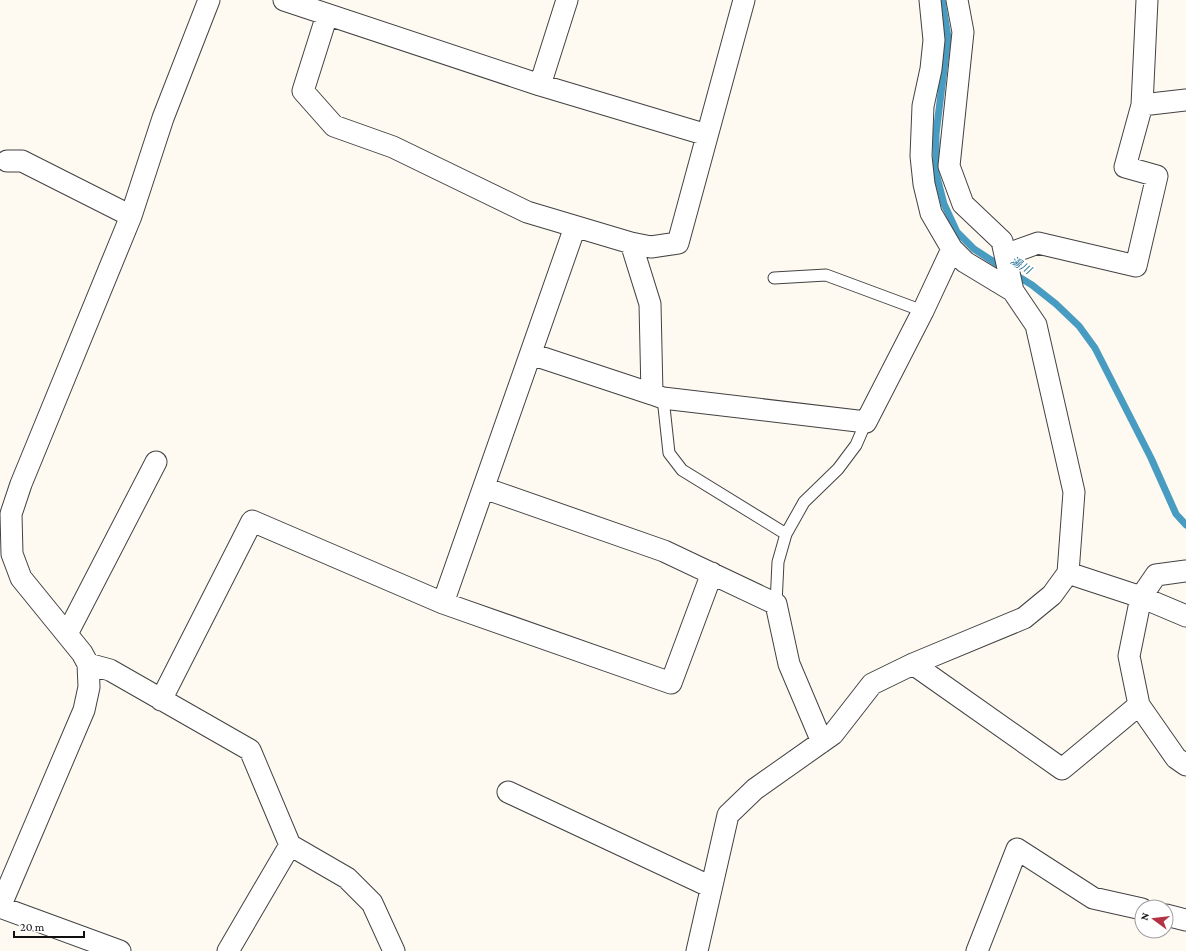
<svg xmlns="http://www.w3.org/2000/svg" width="1186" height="951" viewBox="0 0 1186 951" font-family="'Crimson Pro','Noto Sans JP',serif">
  <rect width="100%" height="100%" fill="#fefaf2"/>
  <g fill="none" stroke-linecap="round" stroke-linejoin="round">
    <!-- stream -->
    <path stroke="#499cc1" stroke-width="7" d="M 942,0 L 948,37 L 936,134 L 936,173 L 944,204 L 957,232 L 974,249 L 1005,269
      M 1014,274 L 1032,285 L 1056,304 L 1079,326 L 1095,348 L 1151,458 L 1176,514 L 1186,525"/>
    <defs>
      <path id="lane" d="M 774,278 L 826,275 L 923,311
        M 663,398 L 669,453 L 682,470 L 786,534
        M 776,604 L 778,562 L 786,534 L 804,502 L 838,469 L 856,445 L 866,422"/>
      <path id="street" d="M 284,0 L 540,85 L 707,135
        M 930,0 L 934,40 L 931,69 L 923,106 L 921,156 L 924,184 L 931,213 L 952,249 L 965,262 L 1013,291
        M 327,15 L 303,91 L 334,126 L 393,147 L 527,212 L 631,243 L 651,247 L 678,243 L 744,0
        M 540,85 L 567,0
        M 1142,105 L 1186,100
        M 7,161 L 22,161 L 131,216
        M 1005,255 L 1038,243 L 1136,266 L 1157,176 L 1125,167 L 1142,105 L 1147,0
        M 531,354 L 652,394 L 650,304 L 631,243
        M 652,394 L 663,398 L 866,422 L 923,311 L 952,249
        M 484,488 L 664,551 L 776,604 L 789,664 L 822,742
        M 1068,573 L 1141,597 L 1156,575 L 1186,571
        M 443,603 L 575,227
        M 1186,616 L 1141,597 L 1129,656 L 1139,705 L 1176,758 L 1186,765
        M 67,634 L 156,462
        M 88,664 L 110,670 L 250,750 L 290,845 L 347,878 L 372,903 L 394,951
        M 913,664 L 1062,769 L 1139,705
        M 161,700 L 252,521 L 443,603 L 671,683 L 712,573
        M 508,792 L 711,887
        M 0,907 L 84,710 L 89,687 L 88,664 L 82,653 L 21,578 L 12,554 L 11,514 L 21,484 L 131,216 L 163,118 L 209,0
        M 0,907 L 120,951
        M 1166,915 L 1186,920
        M 228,951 L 290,845
        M 697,951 L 728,815 L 755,789 L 833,734 L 872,684 L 913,664 L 1024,618 L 1052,595 L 1068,573 L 1074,492 L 1036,325 L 1013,291 L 1002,241 L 963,204 L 949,166 L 963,32 L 957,0
        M 977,951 L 1017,849 L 1093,898 L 1142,909"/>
    </defs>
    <!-- lane casing -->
    <use href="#lane" stroke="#424242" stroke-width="13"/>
    <!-- street casing -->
    <use href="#street" stroke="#424242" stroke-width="23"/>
    <!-- lane -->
    <use href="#lane" stroke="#fff" stroke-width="11"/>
    <!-- street -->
    <use href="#street" stroke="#fff" stroke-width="21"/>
  </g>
  <g text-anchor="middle" stroke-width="4" stroke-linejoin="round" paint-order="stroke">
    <!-- water labels -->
    <g font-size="11" font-style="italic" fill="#236e96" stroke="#fff">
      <text transform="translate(1021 265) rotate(32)" y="4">湯川</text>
    </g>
  </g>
  <!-- north arrow -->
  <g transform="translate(1154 919) rotate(285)"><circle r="19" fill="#ffffff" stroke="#9f9f9f"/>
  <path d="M0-3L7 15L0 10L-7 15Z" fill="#b33345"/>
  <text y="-6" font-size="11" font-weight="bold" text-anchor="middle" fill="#0f0f0f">N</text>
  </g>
  <!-- scale -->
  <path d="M14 931v6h70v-6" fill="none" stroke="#0f0f0f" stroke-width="2"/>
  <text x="20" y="931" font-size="12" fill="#0f0f0f" stroke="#ffffff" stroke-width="3" paint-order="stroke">20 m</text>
</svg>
